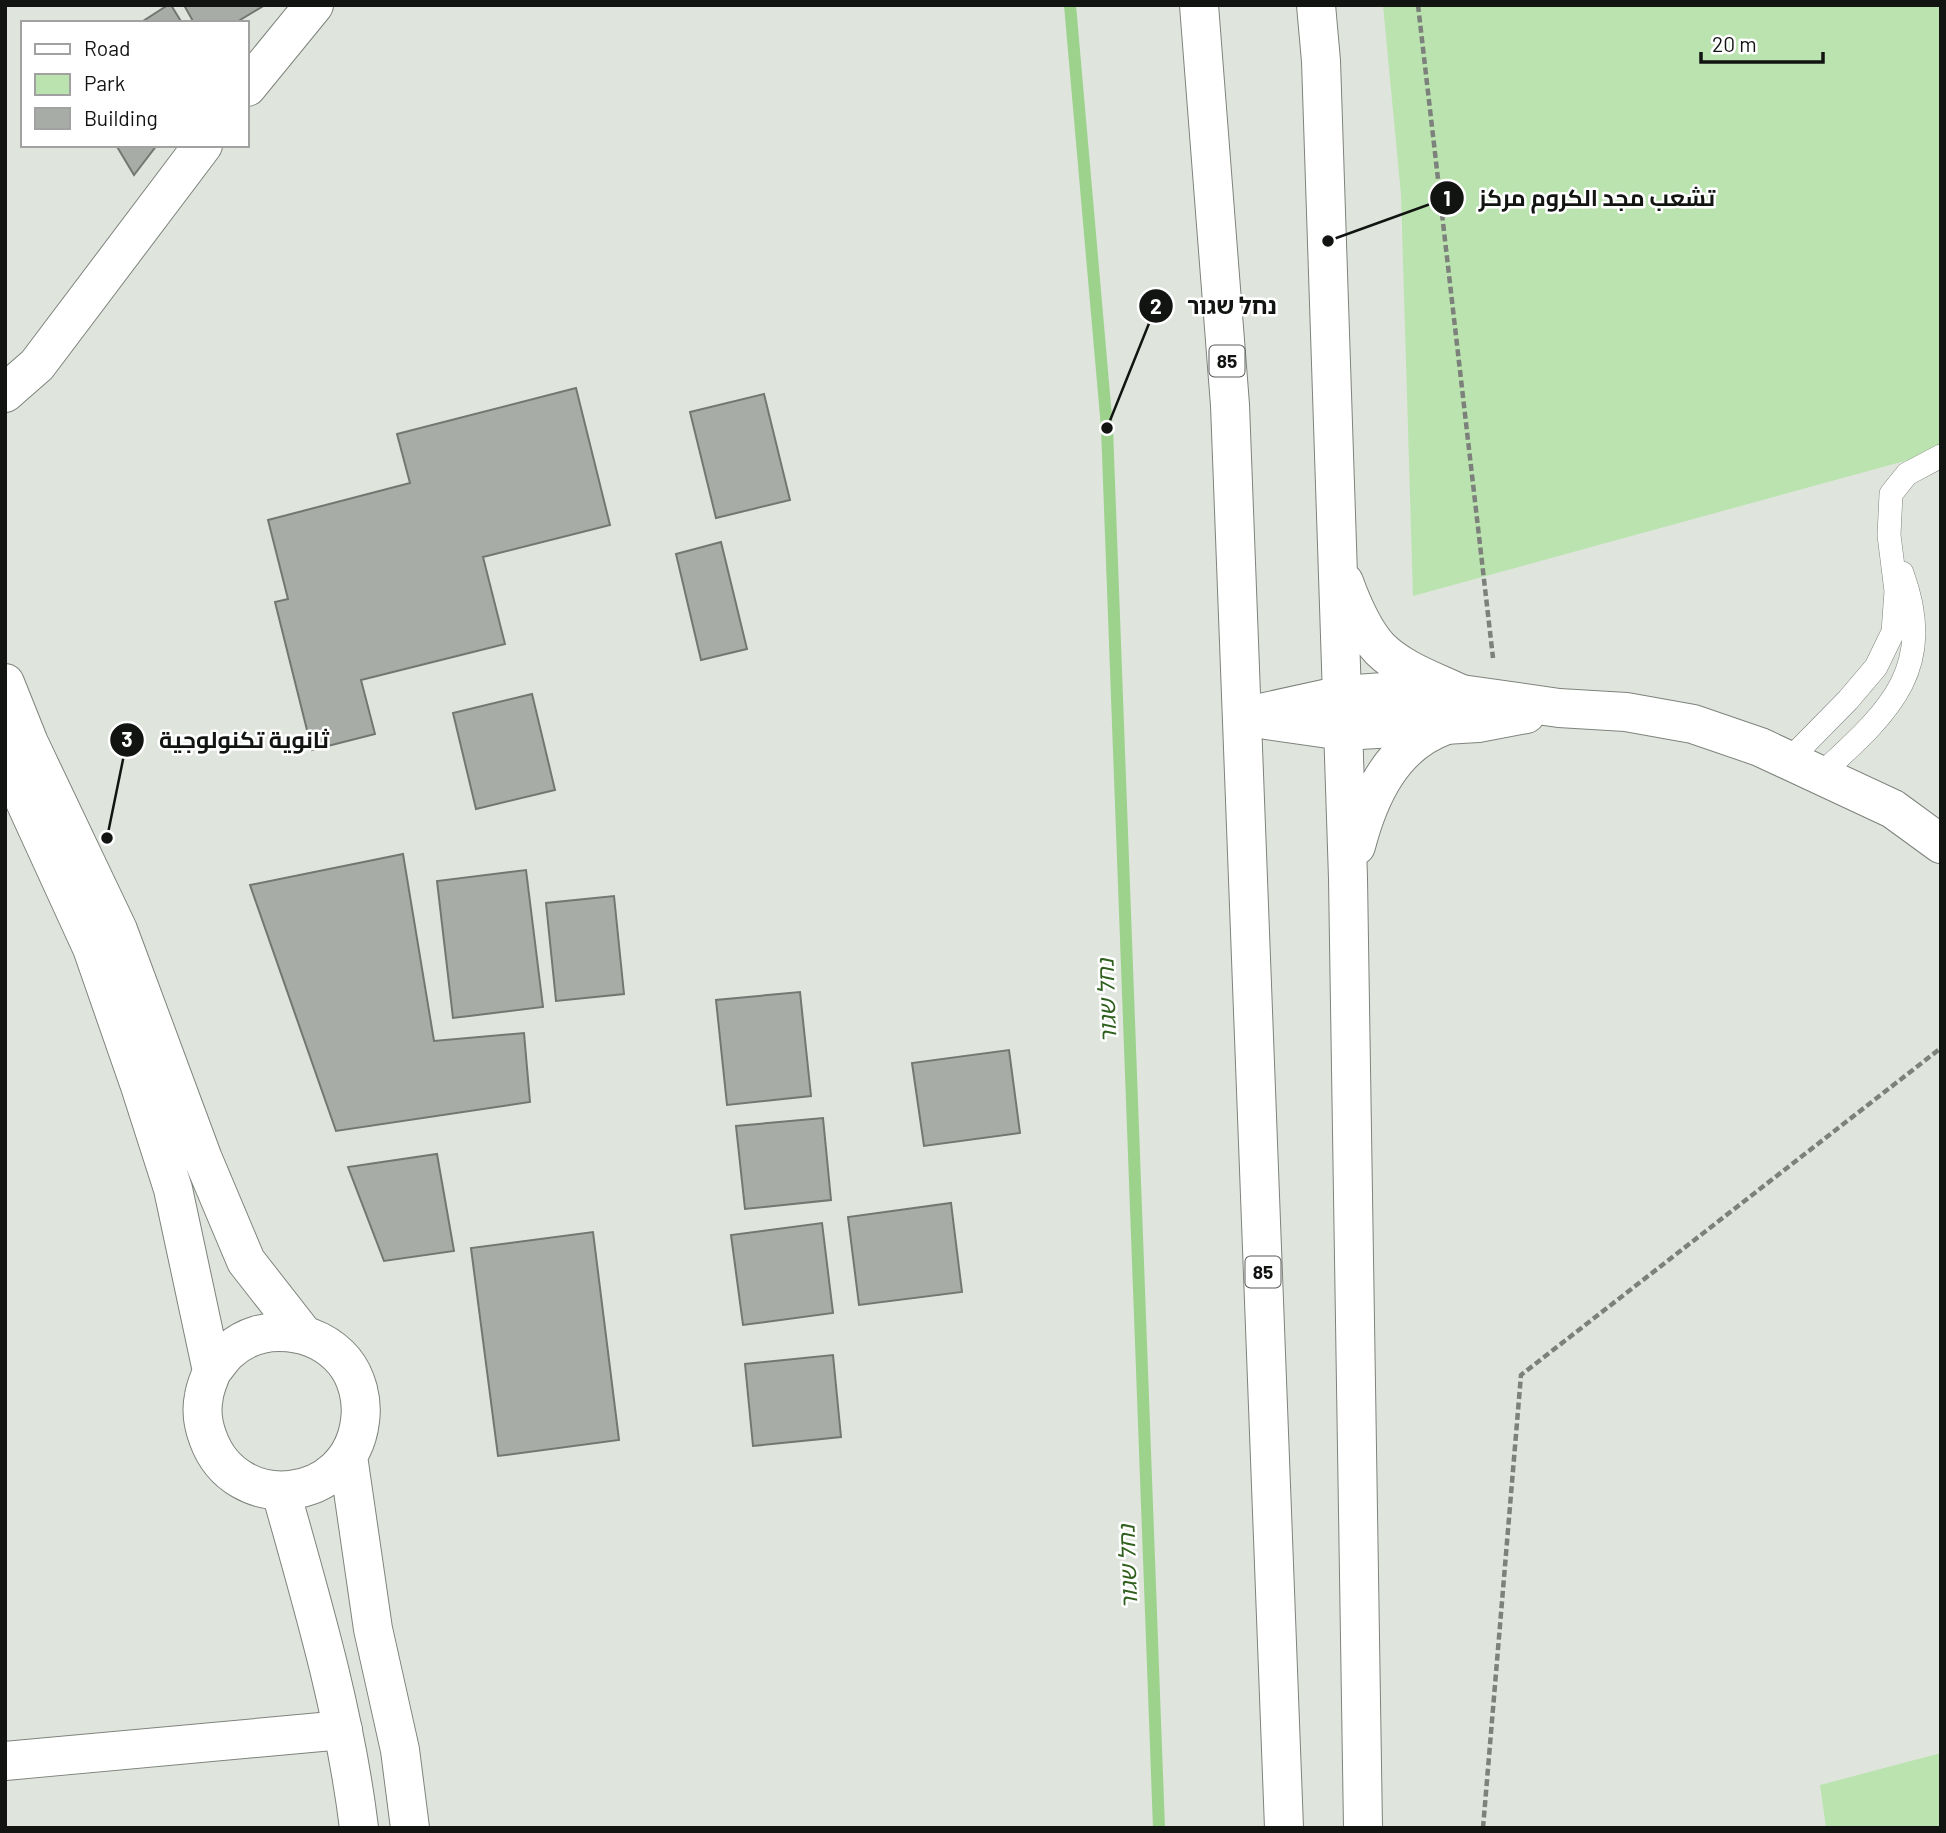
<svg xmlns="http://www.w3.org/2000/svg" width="1946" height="1833" viewBox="0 0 1946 1833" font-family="Barlow,Cairo,'Noto Sans Hebrew',sans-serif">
  <rect width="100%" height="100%" fill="#dfe5dd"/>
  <!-- green -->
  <path fill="#bbe3af" d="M 1383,5 L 1941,5 L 1941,451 L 1413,596 L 1401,195 Z
    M 1941,1753 L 1941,1828 L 1826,1828 L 1820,1785 Z"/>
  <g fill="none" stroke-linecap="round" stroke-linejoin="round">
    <!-- stream -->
    <path stroke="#9dd28d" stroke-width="12" d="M 1070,5 L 1107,428 L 1159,1828"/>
  </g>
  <!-- building -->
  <path fill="#a7ada6" stroke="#727771" stroke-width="2" d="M 168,5 L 171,5 L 182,23 L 140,23 Z
    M 184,5 L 265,5 L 235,23 L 194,23 Z
    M 116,145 L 157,145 L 134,175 Z
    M 576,388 L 610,525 L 483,557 L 505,644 L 361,680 L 375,734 L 312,750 L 275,602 L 288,599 L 268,520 L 410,483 L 397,434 Z
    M 764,394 L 790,500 L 716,518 L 690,412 Z
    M 721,542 L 747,649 L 701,660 L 676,554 Z
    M 532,694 L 555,790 L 476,809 L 453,713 Z
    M 403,854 L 434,1041 L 524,1033 L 530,1102 L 336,1131 L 250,885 Z
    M 526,870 L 543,1007 L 453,1018 L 437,881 Z
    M 614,896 L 624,994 L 556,1001 L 546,903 Z
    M 800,992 L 811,1096 L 727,1105 L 716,1000 Z
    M 1009,1050 L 1020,1133 L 924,1146 L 912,1063 Z
    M 823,1118 L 831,1200 L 745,1209 L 736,1126 Z
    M 437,1154 L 454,1251 L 384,1261 L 348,1167 Z
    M 951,1203 L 962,1292 L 859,1305 L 848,1217 Z
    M 822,1223 L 833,1313 L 743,1325 L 731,1235 Z
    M 593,1232 L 619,1440 L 498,1456 L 471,1248 Z
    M 833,1355 L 841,1437 L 753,1446 L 745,1364 Z"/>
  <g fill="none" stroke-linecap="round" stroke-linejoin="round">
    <defs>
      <path id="lane" d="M 1789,760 L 1848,700 L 1876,667 L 1893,632 L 1896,591 L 1889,535 L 1891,494 L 1907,474 L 1941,456
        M 1820,775 C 1887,713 1938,671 1902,573"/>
      <path id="street" d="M 247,87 L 314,5
        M 5,393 L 37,365 L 203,145
        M 1242,717 L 1342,695 L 1398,691 L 1461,694 L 1559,708 L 1626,712 L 1693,724 L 1760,747 L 1893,809 L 1941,844
        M 1266,720 L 1343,731 L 1478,723 L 1526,714
        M 5,1761 L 343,1730"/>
      <path id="secondary" d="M 5,683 L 29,743 L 118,930 L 203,1159 L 246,1261 L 303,1334
        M 5,758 L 92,948 L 140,1086 L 173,1189 L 212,1371 C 209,1379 205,1388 204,1396 C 201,1410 203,1425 208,1438 C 236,1516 350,1504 360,1421 C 363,1400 357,1377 344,1361 C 316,1328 262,1321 229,1351 C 223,1356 218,1364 212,1371
        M 348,1456 L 373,1629 L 400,1750 L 410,1828
        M 281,1492 C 312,1602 345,1713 359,1828"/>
      <path id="highway" d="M 1199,5 L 1230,405 L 1284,1828
        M 1316,5 L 1321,61 L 1348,878 L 1363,1828
        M 1344,582 C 1352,604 1363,631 1380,649 C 1401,670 1434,681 1461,694
        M 1356,846 C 1369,796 1392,745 1444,726"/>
    </defs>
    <!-- lane casing -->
    <use href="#lane" stroke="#7e837c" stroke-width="24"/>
    <!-- street casing -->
    <use href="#street" stroke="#7e837c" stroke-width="40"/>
    <!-- secondary casing -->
    <use href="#secondary" stroke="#7e837c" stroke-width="40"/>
    <!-- highway casing -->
    <use href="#highway" stroke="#7e837c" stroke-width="40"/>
    <!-- path -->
    <path stroke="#7d817b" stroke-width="4.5" stroke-dasharray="7 3.5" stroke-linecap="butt" d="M 1418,5 L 1493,658
      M 1483,1828 L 1521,1375 L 1941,1048"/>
    <!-- lane -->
    <use href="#lane" stroke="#fff" stroke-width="23"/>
    <!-- street -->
    <use href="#street" stroke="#fff" stroke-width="38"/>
    <!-- secondary -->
    <use href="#secondary" stroke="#fff" stroke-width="38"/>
    <!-- highway -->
    <use href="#highway" stroke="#fff" stroke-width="38"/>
  </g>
  <g text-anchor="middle" stroke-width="5" stroke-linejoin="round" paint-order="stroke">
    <!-- shield labels -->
    <g fill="#fff" stroke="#595a59" stroke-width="2">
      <rect x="1209.5" y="345.5" width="35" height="31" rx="5"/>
      <rect x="1245.5" y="1256.5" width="35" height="31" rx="5"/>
    </g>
    <g font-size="19" font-weight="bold" fill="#121412">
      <text x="1227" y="368">85</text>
      <text x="1263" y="1279">85</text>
    </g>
    <!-- water labels -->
    <g font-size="23" font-style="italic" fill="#2e5f1c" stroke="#fff">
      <text transform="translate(1107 1001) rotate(-92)" y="8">נחל שגור</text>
      <text transform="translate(1128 1567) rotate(-92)" y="8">נחל שגור</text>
    </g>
  </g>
  <!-- callouts -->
  <path fill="none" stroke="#121412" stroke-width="2.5" d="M1328 241L1447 198M1107 428L1156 306M107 838L127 740"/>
  <g fill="#121412" stroke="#fff" stroke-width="2.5">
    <circle cx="1328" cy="241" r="7"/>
    <circle cx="1107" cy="428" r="7"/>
    <circle cx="107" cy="838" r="7"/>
    <circle cx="1447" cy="198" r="18"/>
    <circle cx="1156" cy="306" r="18"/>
    <circle cx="127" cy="740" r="18"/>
  </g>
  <g font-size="21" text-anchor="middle" font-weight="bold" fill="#fff">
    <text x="1447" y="206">1</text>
    <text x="1156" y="314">2</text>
    <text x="127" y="747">3</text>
  </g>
  <g font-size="23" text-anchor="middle" font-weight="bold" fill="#121412" stroke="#fff" stroke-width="5" stroke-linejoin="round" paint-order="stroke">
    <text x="1597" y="206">تشعب مجد الكروم مركز</text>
    <text x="1232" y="314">נחל שגור</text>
    <text x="244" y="748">ثانوية تكنولوجية</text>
  </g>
  <!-- border -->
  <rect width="1946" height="1833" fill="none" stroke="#121412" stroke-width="14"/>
  <!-- legend -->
  <rect x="21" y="21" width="228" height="126" fill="#ffffff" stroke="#a0a1a0" stroke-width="2"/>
  <rect x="35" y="44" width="35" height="10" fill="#ffffff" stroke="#a0a1a0" stroke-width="2"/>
  <text x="84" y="56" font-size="21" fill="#121412">Road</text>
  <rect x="35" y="74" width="35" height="21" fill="#bbe3af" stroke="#a0a1a0" stroke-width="2"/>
  <text x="84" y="91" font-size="21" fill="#121412">Park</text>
  <rect x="35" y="108" width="35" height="21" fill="#a7ada6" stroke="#a0a1a0" stroke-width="2"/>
  <text x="84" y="126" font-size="21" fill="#121412">Building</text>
  <!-- scale -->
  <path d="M1701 52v10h122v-10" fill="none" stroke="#121412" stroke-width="3.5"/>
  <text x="1712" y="52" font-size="21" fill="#121412" stroke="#ffffff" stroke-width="5" paint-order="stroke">20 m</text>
</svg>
